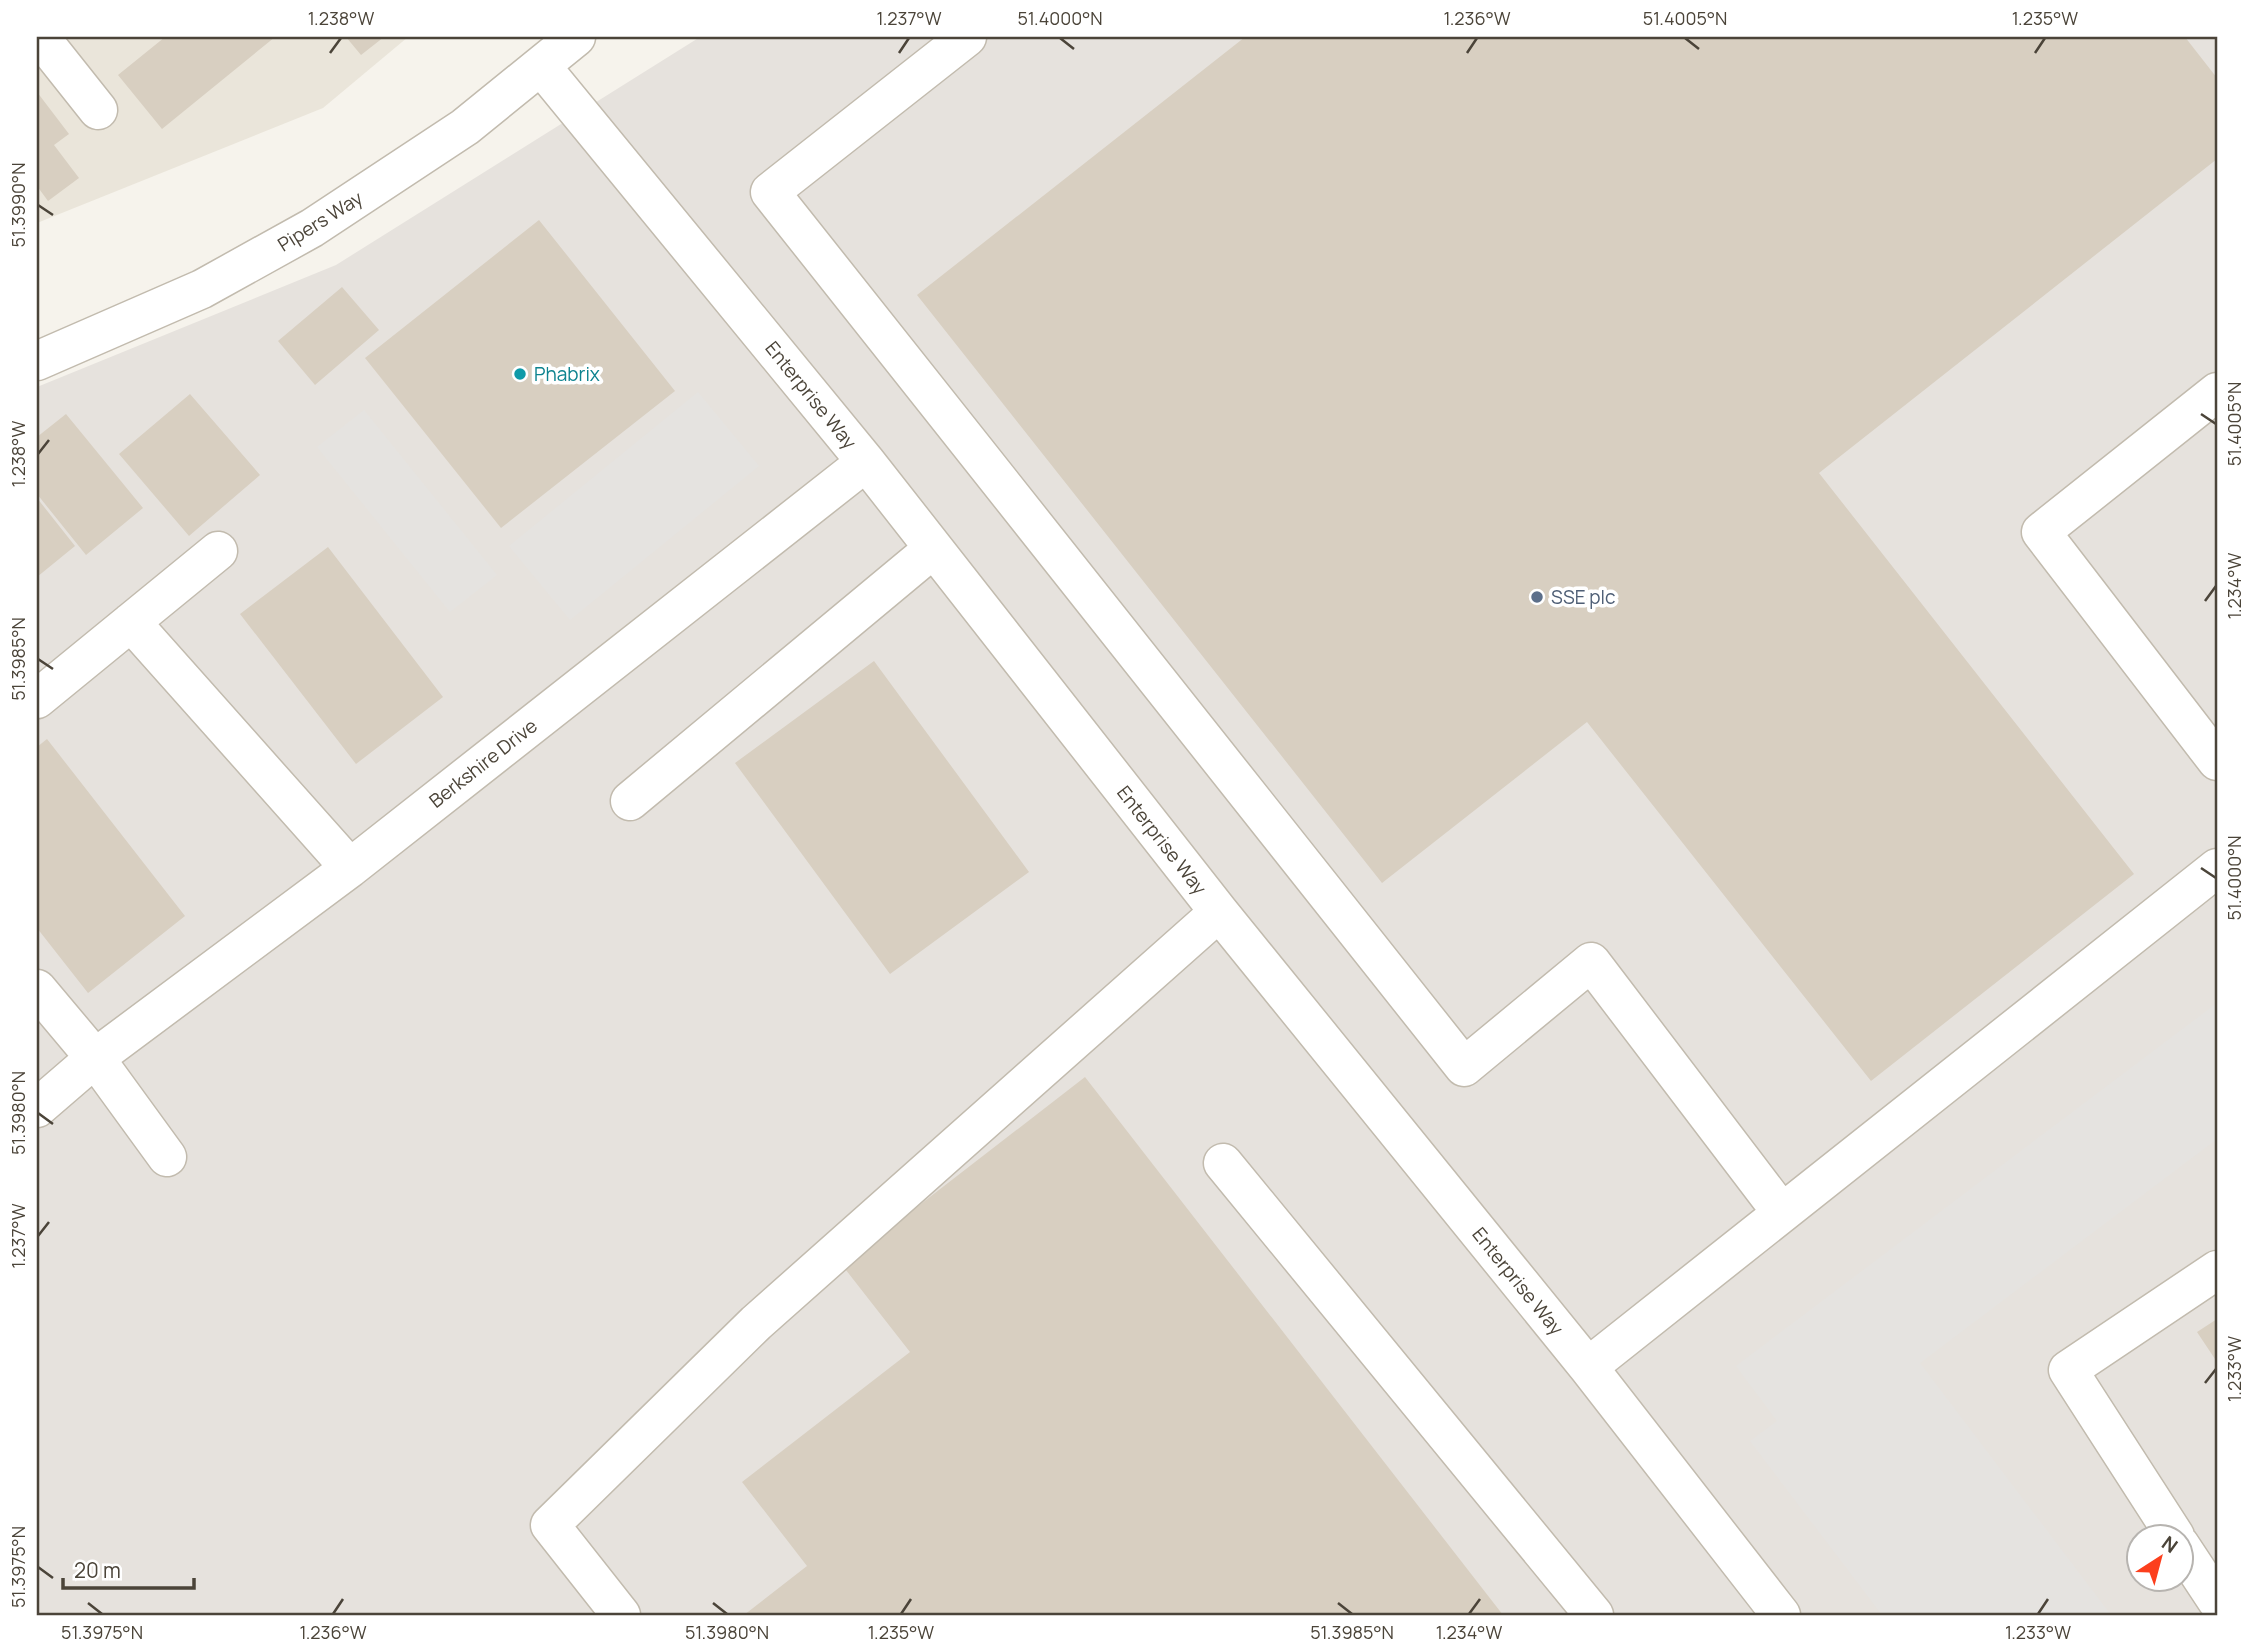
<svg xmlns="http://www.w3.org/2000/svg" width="2254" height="1652" viewBox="0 0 2254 1652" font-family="Manrope,sans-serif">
  <rect width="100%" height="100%" fill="#f6f3ec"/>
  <!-- residential -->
  <path fill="#eae5da" d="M 37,37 L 408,37 L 323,108 L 37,223 Z"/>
  <!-- industrial -->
  <path fill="#e6e2dd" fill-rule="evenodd" d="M 700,37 L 2217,37 L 2217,1615 L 37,1615 L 37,387 L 336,265 ZM 2138,1536 L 2180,1536 L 2180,1578 L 2138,1578 Z"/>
  <!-- parking -->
  <path fill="#e5e3e0" d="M 698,392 L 759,466 L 570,620 L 509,546 Z
    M 364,410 L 497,575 L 450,612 L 317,447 Z
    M 2217,1003 L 2217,1139 L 1920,1363 L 2111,1615 L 1882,1615 L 1750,1441 L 1777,1421 L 1736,1366 Z"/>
  <!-- building -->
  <path fill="#d8cfc1" d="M 165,37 L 275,37 L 162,129 L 118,75 Z
    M 346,37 L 384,37 L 361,55 Z
    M 1245,37 L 2185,37 L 2217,78 L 2217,159 L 1819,473 L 2134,874 L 1871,1081 L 1587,722 L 1382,883 L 917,295 Z
    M 37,92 L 69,134 L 54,145 L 79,178 L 48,201 L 37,186 Z
    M 539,220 L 675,391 L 501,528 L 365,358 Z
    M 342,287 L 379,330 L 315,385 L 278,341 Z
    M 190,394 L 260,475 L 189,536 L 119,454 Z
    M 66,414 L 143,508 L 86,555 L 37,494 L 37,437 Z
    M 37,498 L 75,546 L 37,577 Z
    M 328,547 L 443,697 L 356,764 L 240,614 Z
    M 874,661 L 1029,872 L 890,974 L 735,763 Z
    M 47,739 L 185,916 L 88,993 L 37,928 L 37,747 Z
    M 1085,1077 L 1503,1615 L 744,1615 L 807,1566 L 742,1482 L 910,1352 L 842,1265 Z
    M 2217,1319 L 2217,1362 L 2197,1332 Z"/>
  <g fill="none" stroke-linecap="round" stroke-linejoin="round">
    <defs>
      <path id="minor" d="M 40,37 L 98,110
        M 967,37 L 770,192 L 1464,1067 L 1591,962 L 1782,1213
        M 541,66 L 866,462 L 1219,912 L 1588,1367 L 1781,1615
        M 37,361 L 202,289 L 312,228 L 465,127 L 576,37
        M 2217,392 L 2041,532 L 2217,761
        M 131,622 L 350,868
        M 37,699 L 218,551
        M 630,801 L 933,549
        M 37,989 L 95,1058 L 167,1157
        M 37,1108 L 95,1058 L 350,868 L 866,462
        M 1223,1163 L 1594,1615
        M 1588,1367 L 2217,868
        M 2175,1536 L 2068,1370 L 2217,1270
        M 2180,1545 L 2217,1601
        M 621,1615 L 550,1525 L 756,1323 L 1219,912"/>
    </defs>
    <!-- minor casing -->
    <use href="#minor" stroke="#c2bbae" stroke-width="41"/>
    <!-- minor -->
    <use href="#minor" stroke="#fff" stroke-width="38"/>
  </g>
  <!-- ticks -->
  <path fill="none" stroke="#4b4439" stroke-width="2.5" d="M 1060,38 L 1074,49M 1685,38 L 1699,49M 330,53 L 341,38M 899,53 L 909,38M 1467,53 L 1477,38M 2035,53 L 2045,38M 38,205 L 53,215M 2201,414 L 2216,424M 38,454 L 49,440M 2205,601 L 2216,586M 38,659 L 53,669M 2201,868 L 2216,878M 38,1113 L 53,1124M 38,1236 L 49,1222M 2205,1383 L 2216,1369M 38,1567 L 53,1578M 88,1603 L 102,1614M 713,1603 L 727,1614M 1338,1603 L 1352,1614M 333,1614 L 343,1599M 901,1614 L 911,1599M 1469,1614 L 1480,1599M 2038,1614 L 2048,1599"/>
  <!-- markers -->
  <circle fill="#0f9aa8" stroke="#fff" stroke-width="2.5" cx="520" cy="374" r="7"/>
  <circle fill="#5c6f8a" stroke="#fff" stroke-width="2.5" cx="1537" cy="597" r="7"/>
  <g text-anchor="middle" stroke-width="7" stroke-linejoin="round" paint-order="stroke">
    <!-- street labels -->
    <g font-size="19" fill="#4b4439" stroke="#fff">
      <text transform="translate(320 221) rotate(-32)" y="7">Pipers Way</text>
      <text transform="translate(811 395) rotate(51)" y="7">Enterprise Way</text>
      <text transform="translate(483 763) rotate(-38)" y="7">Berkshire Drive</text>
      <text transform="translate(1162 840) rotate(52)" y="7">Enterprise Way</text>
      <text transform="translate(1518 1281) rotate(51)" y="7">Enterprise Way</text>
    </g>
    <!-- culture labels -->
    <g font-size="19" fill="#0d838f" stroke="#fff" text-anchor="start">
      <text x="534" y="381">Phabrix</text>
    </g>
    <!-- service labels -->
    <g font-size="19" fill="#4e5e75" stroke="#fff" text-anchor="start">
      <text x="1551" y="604">SSE plc</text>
    </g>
  </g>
  <!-- border -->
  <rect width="2254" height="1652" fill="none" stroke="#ffffff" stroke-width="77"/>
  <!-- north arrow -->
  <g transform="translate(2160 1558) rotate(36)"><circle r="33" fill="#ffffff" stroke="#b7b4b0" stroke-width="2"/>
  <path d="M0-5L12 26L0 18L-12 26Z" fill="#fc3f1d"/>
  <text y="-10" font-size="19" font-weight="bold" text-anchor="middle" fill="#4b4439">N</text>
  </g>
  <!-- scale -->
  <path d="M63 1578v10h131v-10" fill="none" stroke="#4b4439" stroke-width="3.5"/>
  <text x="74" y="1578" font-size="21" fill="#4b4439" stroke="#ffffff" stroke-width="5" paint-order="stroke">20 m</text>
  <rect x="38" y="38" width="2178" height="1576" fill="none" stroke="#4b4439" stroke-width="2.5"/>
  <g font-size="18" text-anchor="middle" fill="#4b4439">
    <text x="341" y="25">1.238°W</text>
    <text x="909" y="25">1.237°W</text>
    <text x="1060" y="25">51.4000°N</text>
    <text x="1477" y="25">1.236°W</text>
    <text x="1685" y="25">51.4005°N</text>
    <text x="2045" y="25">1.235°W</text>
    <text transform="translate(19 205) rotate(-90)" y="6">51.3990°N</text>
    <text transform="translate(2235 424) rotate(-90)" y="6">51.4005°N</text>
    <text transform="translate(19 454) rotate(-90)" y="6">1.238°W</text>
    <text transform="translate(2235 586) rotate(-90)" y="6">1.234°W</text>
    <text transform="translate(19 659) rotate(-90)" y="6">51.3985°N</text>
    <text transform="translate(2235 878) rotate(-90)" y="6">51.4000°N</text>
    <text transform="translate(19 1113) rotate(-90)" y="6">51.3980°N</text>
    <text transform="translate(19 1236) rotate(-90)" y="6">1.237°W</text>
    <text transform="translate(2235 1369) rotate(-90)" y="6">1.233°W</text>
    <text transform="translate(19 1567) rotate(-90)" y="6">51.3975°N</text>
    <text x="102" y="1639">51.3975°N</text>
    <text x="333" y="1639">1.236°W</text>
    <text x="727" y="1639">51.3980°N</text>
    <text x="901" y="1639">1.235°W</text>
    <text x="1352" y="1639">51.3985°N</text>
    <text x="1469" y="1639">1.234°W</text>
    <text x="2038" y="1639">1.233°W</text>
  </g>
</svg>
